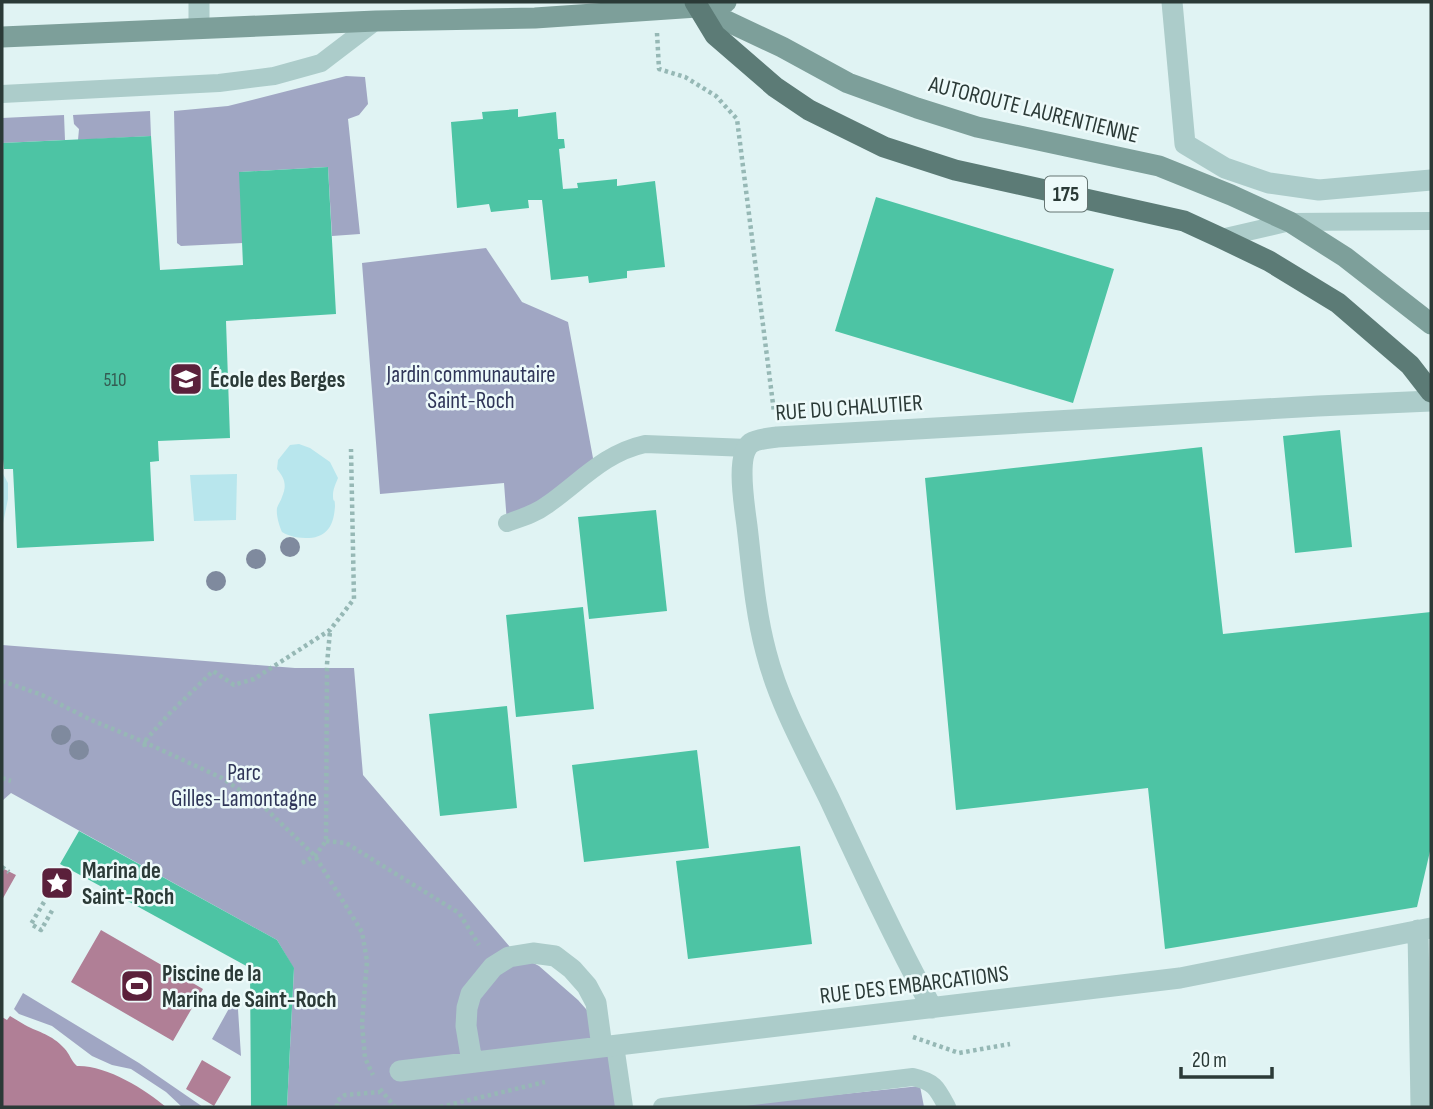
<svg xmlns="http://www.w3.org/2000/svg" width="1433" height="1109" viewBox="0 0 1433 1109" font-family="'Sofia Sans Condensed',sans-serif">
  <rect width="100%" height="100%" fill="#e0f3f3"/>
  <!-- green -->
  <path fill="#a0a6c3" d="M 346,76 L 365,77 L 368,104 L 359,115 L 348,119 L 360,234 L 332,236 L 328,167 L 240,172 L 243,243 L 181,246 L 177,243 L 174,111 L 228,106 Z
    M 150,111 L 151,136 L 78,140 L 79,129 L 74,124 L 73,115 Z
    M 64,115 L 65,140 L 2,143 L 2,118 Z
    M 486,248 L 522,302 L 568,322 L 595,469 L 507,523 L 504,483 L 380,494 L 362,263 Z
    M 2,645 L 295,668 L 354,668 L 363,775 L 516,954 L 539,966 L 578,1000 L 609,1035 L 621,1107 L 287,1107 L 294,969 L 277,940 L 11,793 L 2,801 Z
    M 23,993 L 139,1063 L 203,1107 L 182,1107 L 166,1092 L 131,1069 L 112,1065 L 92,1056 L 52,1026 L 19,1014 L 14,1009 Z
    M 237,994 L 241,1056 L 212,1039 Z
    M 920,1086 L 924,1107 L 720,1107 Z"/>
  <!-- sand -->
  <path fill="#b8e6ed" d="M 299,444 L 310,448 L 330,462 L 338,478 C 336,483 333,489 333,495 C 333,505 335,496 335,506 C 334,524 328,537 309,538 C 299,538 290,537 282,532 C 279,525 276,515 277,508 C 278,504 281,501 282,497 C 287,485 285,479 277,469 L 278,460 L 290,445 Z
    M 2,472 L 8,483 L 8,499 L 2,528 Z
    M 237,474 L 236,520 L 194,521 L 190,475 Z"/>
  <!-- water -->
  <path fill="#b07f96" d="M 2,868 L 16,875 L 2,900 L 2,867 Z
    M 101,930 L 203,989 L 173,1041 L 71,982 Z
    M 10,1016 C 15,1019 20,1022 25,1025 C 40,1033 51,1034 64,1048 C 70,1054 71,1061 77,1066 C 106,1065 145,1089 166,1107 L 2,1107 L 2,1017 L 7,1020 Z
    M 202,1060 L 231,1077 L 214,1106 L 186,1089 Z"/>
  <!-- building -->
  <path fill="#4dc4a4" d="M 518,109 L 518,117 L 556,112 L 558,139 L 564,139 L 565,148 L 559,149 L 563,189 L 578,188 L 577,183 L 617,179 L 617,186 L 655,181 L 665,267 L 627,271 L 627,278 L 589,283 L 588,276 L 551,280 L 542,200 L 528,200 L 529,208 L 491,212 L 489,204 L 457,208 L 451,122 L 483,119 L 482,112 Z
    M 151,136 L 160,270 L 243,265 L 239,172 L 328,167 L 336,314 L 226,321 L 230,438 L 158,441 L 159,461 L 150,462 L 154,541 L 17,548 L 13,469 L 4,469 L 2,449 L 2,143 Z
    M 876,197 L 1114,269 L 1073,403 L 835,331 Z
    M 1340,430 L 1352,547 L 1295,553 L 1283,436 Z
    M 1202,447 L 1223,634 L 1431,612 L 1431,847 L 1417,907 L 1165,949 L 1148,788 L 956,810 L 925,478 Z
    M 656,510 L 667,611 L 589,619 L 578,517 Z
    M 583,607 L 594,709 L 516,717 L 506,615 Z
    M 507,706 L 517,808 L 440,816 L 429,714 Z
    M 697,750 L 709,848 L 584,862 L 572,765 Z
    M 79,831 L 277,940 L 294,968 L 287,1107 L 251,1107 L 250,968 L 60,864 Z
    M 800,846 L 812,944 L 688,959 L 676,861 Z"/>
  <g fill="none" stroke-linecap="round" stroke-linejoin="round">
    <!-- path -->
    <path stroke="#96b8b5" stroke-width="4.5" stroke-dasharray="3.5 3.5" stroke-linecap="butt" d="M 657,33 L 659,69 L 685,77 L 716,96 L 737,119 L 774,412
      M 2,681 L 42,695 L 89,719 L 144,742 L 222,778 L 263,806 L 315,856 L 362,932 L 367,961 L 362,1024 L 365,1058 L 373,1075
      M 145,747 L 144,742 L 168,715 L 213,671 L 234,685 L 254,679 L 330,630 L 354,599 L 351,449
      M 2,778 L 11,781
      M 326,841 L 346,843 L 459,913 L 479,945
      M 302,863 L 315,856 L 326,841 L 327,664 L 330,631
      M 2,867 L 9,872
      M 44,902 L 31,924 L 41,930 L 53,909
      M 913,1037 L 959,1053 L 1010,1044
      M 380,1089 L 395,1107
      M 337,1107 L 337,1101 L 345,1095 L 380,1092
      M 440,1107 L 545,1082"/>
    <!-- lane -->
    <path stroke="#acccca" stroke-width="18" d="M 2,94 L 219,83 L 274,76 L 321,63 L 376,21
      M 1221,238 L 1290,222 L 1431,221
      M 507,523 C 521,518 535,514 547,505 C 580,482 604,453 645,444 L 748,448
      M 615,1045 L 624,1107
      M 662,1107 L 913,1077 C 935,1082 937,1088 947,1107"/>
    <!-- street -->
    <path stroke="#acccca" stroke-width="21" d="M 199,2 L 199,27
      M 1172,2 L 1185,144 L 1225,168 L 1269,183 L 1319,190 L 1431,180
      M 1418,930 L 1421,1107
      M 932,1008 C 895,940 862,869 829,798 C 806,751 779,703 766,652 C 755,611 752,568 747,526 C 745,509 735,455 751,443 C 757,439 770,438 777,437 L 1318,406 L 1431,401
      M 472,1062 L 466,1026 L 467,1008 L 471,994 L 493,967 L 509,957 L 533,953 L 555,956 L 572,969 L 587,986 L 596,1003 L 602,1047
      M 400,1071 L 1180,978 L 1431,928"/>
    <!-- secondary -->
    <path stroke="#7d9f9a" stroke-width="21" d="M 697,7 L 782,47 L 848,83 L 917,108 L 977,127 L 1159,166 L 1231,195 L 1290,222 L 1345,257 L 1431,324
      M 2,37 L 376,21 L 535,18 L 697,7 L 726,2"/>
    <!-- primary -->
    <path stroke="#5c7b76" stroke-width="21" d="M 695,2 L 715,35 L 775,87 L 809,110 L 884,147 L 955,170 L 1184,221 L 1221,238 L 1269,261 L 1338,303 L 1410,365 L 1431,392"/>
  </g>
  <!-- trees -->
  <g fill="#7f8a9e">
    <circle cx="290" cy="547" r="10"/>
    <circle cx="256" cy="559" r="10"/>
    <circle cx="216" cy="581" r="10"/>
    <circle cx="61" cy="735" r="10"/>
    <circle cx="79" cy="750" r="10"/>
  </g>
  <!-- icons -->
  <defs>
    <symbol id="school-square" viewBox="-11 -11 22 22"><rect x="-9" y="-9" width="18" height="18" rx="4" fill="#5b203b" stroke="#edfafa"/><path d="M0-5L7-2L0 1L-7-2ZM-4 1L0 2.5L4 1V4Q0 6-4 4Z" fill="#fff"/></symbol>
    <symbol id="sight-square" viewBox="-11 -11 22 22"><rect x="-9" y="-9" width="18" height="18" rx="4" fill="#5b203b" stroke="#edfafa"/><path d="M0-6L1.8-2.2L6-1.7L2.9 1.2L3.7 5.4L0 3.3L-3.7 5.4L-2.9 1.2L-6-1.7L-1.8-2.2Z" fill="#fff"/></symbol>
    <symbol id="stadium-square" viewBox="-11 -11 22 22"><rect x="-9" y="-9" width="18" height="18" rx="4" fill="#5b203b" stroke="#edfafa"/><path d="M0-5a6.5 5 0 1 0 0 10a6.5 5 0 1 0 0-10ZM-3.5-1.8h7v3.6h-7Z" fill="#fff"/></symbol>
  </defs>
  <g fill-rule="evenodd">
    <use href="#school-square" x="167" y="360" width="38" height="38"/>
    <use href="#sight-square" x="38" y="864" width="38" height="38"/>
    <use href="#stadium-square" x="118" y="967" width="38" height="38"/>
  </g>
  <g text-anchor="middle" stroke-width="5" stroke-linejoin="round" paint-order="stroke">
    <!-- number labels -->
    <g font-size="19" fill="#345c52">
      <text x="115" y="386">510</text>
    </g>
    <!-- shield labels -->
    <rect fill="#edfafa" stroke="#657472" stroke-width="2" x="1045" y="176.5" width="42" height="35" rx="5"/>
    <g font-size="21" font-weight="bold" fill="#2b3a37">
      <text x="1066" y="201">175</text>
    </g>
    <!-- street labels -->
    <g font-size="23" fill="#2b3a37" stroke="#edfafa">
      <text transform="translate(1034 109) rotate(14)" y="8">AUTOROUTE LAURENTIENNE</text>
      <text transform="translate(849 407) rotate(-4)" y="8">RUE DU CHALUTIER</text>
      <text transform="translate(914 984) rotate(-7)" y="8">RUE DES EMBARCATIONS</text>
    </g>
    <!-- park labels -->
    <g font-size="23" fill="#2f3558" stroke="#edfafa">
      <text x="471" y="382">Jardin communautaire<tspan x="471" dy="26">Saint-Roch</tspan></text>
      <text x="244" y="780">Parc<tspan x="244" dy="26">Gilles-Lamontagne</tspan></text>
    </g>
    <!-- poi labels -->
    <g font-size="23" font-weight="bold" fill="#2b3a37" stroke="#edfafa" text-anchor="start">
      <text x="210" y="387">École des Berges</text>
      <text x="82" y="878">Marina de<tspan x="82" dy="26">Saint-Roch</tspan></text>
      <text x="162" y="981">Piscine de la<tspan x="162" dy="26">Marina de Saint-Roch</tspan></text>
    </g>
  </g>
  <!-- border -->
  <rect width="1433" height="1109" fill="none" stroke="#2b3a37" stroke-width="7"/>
  <!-- scale -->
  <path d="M1181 1067v10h91v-10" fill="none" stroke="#2b3a37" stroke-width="3.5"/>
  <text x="1192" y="1067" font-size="21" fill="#2b3a37" stroke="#edfafa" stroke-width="5" paint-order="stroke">20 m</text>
</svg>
